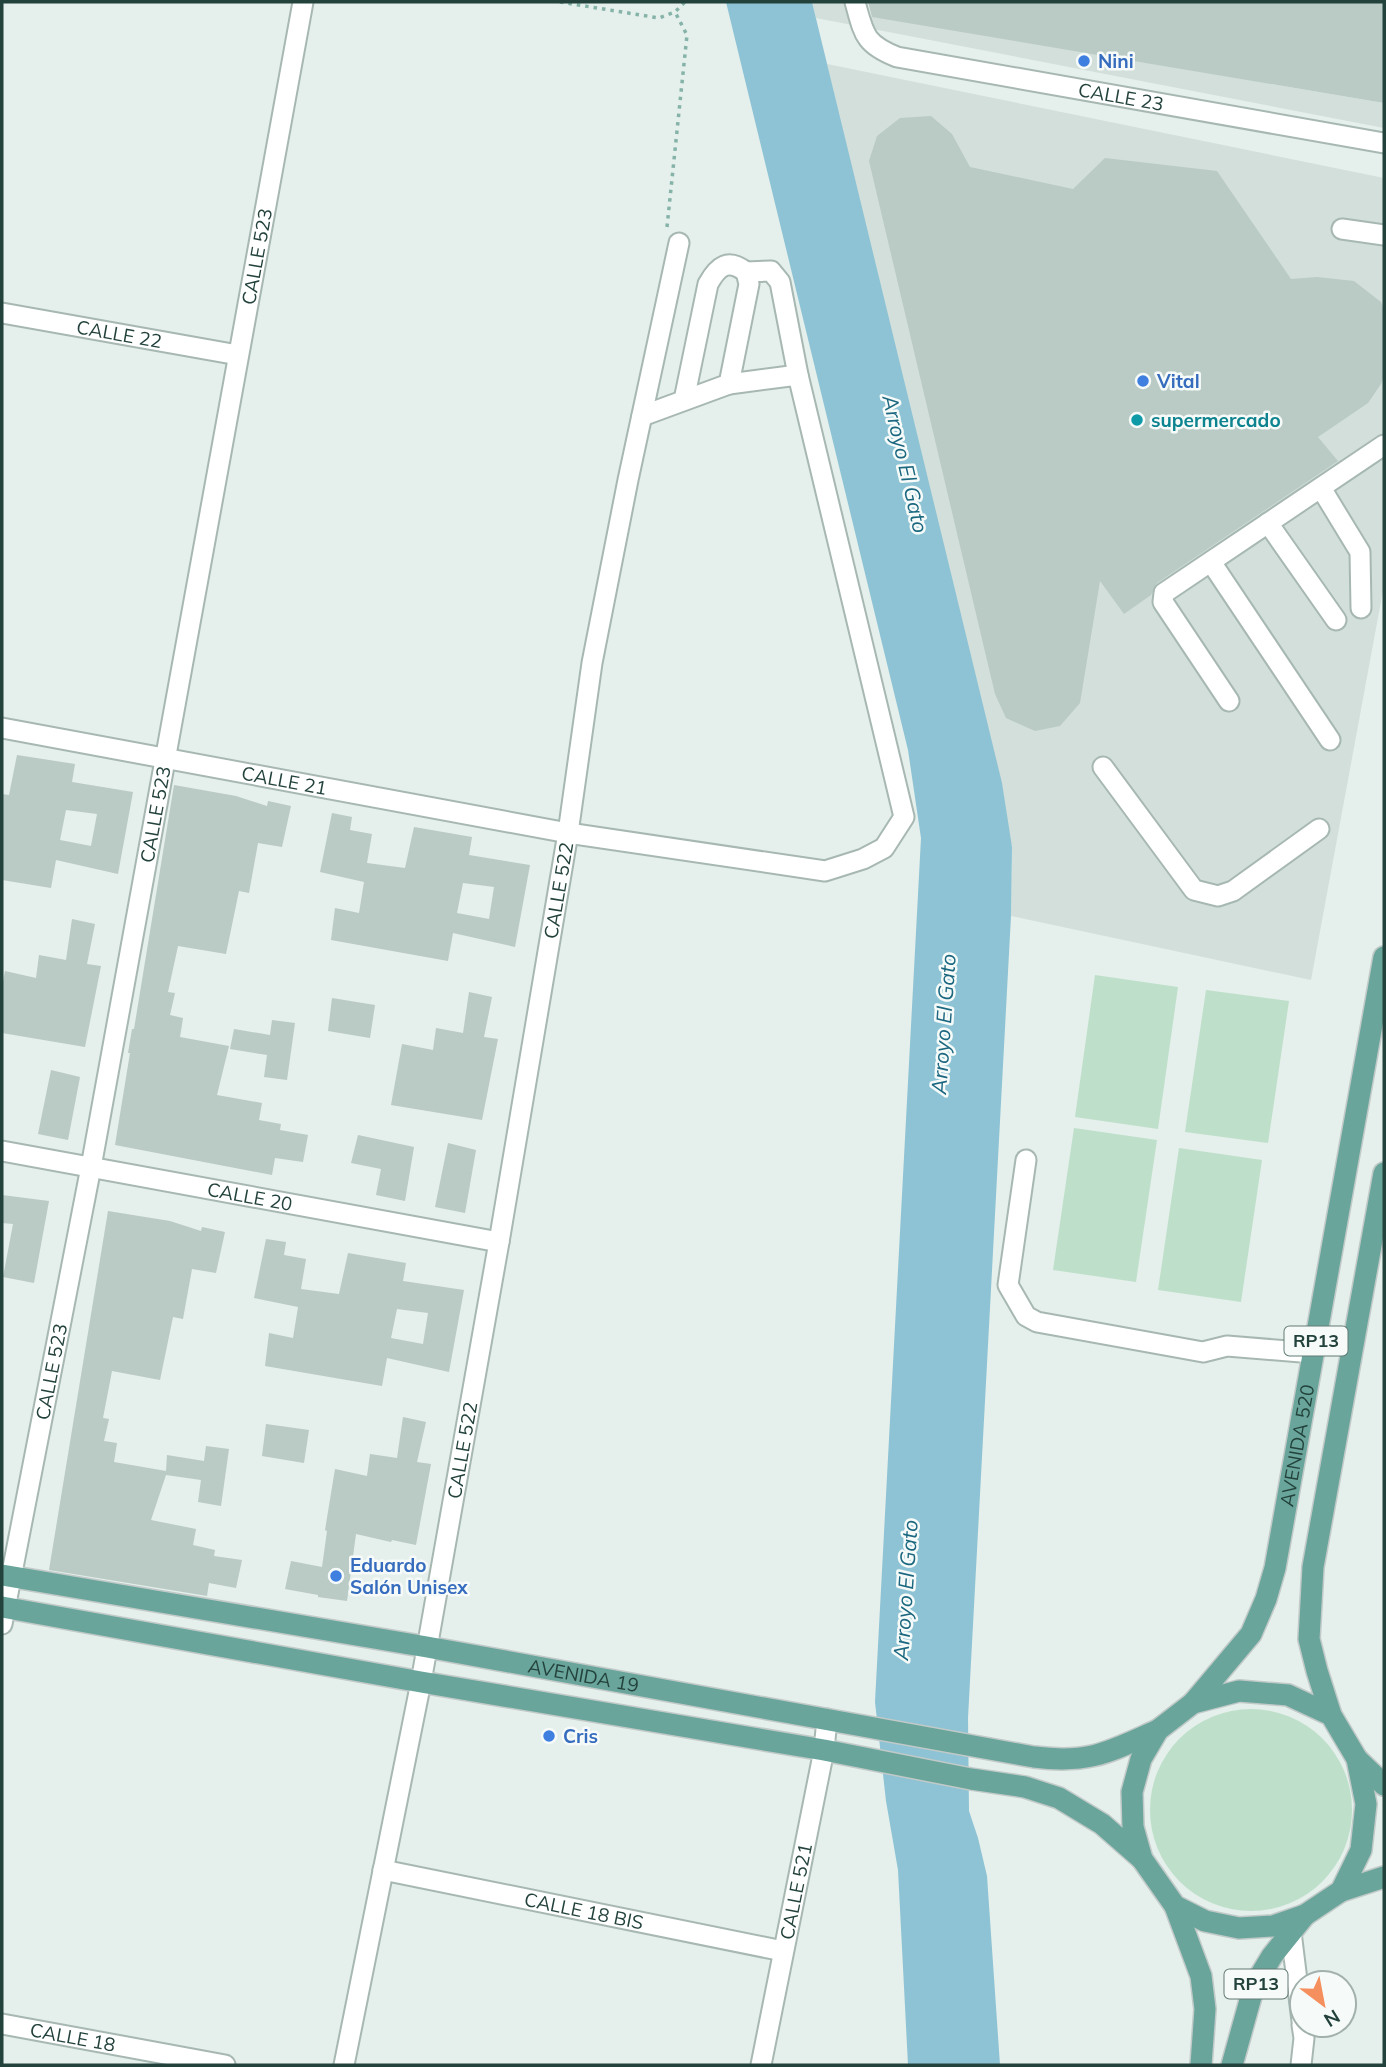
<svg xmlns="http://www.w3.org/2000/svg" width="1386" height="2067" viewBox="0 0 1386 2067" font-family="Mulish,sans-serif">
  <rect width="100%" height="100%" fill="#e5efeb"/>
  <!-- built -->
  <path fill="#d3dfda" d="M 812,2 L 866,2 L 870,16 L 1384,103 L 1384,128 L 816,18 Z
    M 827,64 L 1384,178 L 1384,585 L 1311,980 L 1011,916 L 1012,847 Z"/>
  <!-- green -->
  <path fill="#bee0ca" d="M 1095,975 L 1178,987 L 1158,1129 L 1075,1117 Z
    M 1206,990 L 1289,1001 L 1268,1143 L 1185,1132 Z
    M 1074,1128 L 1157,1140 L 1136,1282 L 1053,1270 Z
    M 1179,1148 L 1262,1160 L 1241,1302 L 1158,1290 Z
    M1150 1810a101 101 0 1 1 202 0a101 101 0 1 1-202 0Z"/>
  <!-- water -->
  <path fill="#8dc3d4" d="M 726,2 L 812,2 L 1002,783 L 1012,847 L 1011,916 L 968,1718 L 969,1811 L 978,1838 L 987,1876 L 1000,2065 L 908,2065 L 898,1870 L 886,1801 L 875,1702 L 921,838 L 908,750 Z"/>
  <!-- building -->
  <path fill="#bacac5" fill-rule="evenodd" d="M 868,2 L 1384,2 L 1384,103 L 872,17 Z
    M 931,116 L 952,134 L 970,167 L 1073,189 L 1105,158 L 1217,171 L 1291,279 L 1317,277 L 1354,281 L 1381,302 L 1384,310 L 1384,376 L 1381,384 L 1368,403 L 1318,437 L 1338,461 L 1157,583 L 1151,595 L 1124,614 L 1100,581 L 1080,703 L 1060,726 L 1035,731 L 1006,718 L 995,694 L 869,161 L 877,136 L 900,118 Z
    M 17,755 L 75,764 L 72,782 L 133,792 L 118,874 L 56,860 L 51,888 L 2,880 L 2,794 L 9,795 ZM 66,810 L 97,814 L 91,846 L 60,840 Z
    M 174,785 L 236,796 L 267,806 L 268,801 L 291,806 L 282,847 L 258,843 L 249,893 L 239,891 L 226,954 L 178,946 L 168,992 L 175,993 L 170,1015 L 183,1018 L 180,1037 L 229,1046 L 217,1095 L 262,1103 L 259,1120 L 281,1124 L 280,1130 L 308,1135 L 303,1162 L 275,1158 L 272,1175 L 115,1145 L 130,1053 L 128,1053 L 132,1029 L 134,1029 Z
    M 332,813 L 352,817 L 350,830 L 372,834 L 367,863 L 405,868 L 414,827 L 472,837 L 469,855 L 530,865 L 515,947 L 453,933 L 448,961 L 331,940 L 335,908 L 359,913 L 364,882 L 320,872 ZM 463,883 L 494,887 L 489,919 L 457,913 Z
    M 72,919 L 95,924 L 87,964 L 101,966 L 85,1047 L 2,1033 L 2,987 L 5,971 L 36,978 L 39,955 L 66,960 Z
    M 469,992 L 492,997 L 484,1037 L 498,1039 L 482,1120 L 391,1105 L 402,1044 L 433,1050 L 436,1028 L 463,1033 Z
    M 332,998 L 375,1005 L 370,1038 L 328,1031 Z
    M 272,1020 L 295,1023 L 287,1080 L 264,1077 L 267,1055 L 230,1049 L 234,1029 L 270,1035 Z
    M 51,1070 L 80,1077 L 68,1140 L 38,1134 Z
    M 358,1135 L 414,1147 L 405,1201 L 376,1195 L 381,1169 L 351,1163 Z
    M 448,1143 L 476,1150 L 465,1213 L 435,1207 Z
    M 2,1195 L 49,1201 L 34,1283 L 3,1277 L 13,1224 L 2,1223 Z
    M 108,1211 L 170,1221 L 201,1231 L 202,1227 L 225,1232 L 216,1273 L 192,1269 L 183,1319 L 173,1317 L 160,1380 L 112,1371 L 103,1418 L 109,1419 L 104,1441 L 117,1443 L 114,1462 L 166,1471 L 167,1455 L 204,1461 L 206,1446 L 229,1449 L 221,1506 L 198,1502 L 201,1480 L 166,1475 L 151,1520 L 196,1529 L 193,1545 L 215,1550 L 214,1556 L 242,1560 L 236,1588 L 209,1583 L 207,1596 L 49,1570 Z
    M 266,1239 L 286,1242 L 284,1255 L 306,1259 L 301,1289 L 339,1294 L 348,1253 L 406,1263 L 403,1281 L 464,1290 L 449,1372 L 387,1358 L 382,1386 L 265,1366 L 269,1333 L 293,1338 L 298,1307 L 254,1298 ZM 397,1309 L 428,1313 L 423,1344 L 391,1338 Z
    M 403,1417 L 426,1422 L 417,1462 L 431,1464 L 416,1545 L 392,1540 L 391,1542 L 356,1534 L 347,1601 L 318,1597 L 318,1595 L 285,1589 L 291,1561 L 322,1567 L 327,1531 L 325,1530 L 335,1469 L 367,1476 L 370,1454 L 397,1458 Z
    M 266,1424 L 309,1430 L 304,1463 L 262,1456 Z"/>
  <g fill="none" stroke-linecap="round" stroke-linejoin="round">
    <defs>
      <g id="minor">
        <path id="s1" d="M 855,2 C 864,34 864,44 897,57 L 1384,143"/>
        <path d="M 1342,229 L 1384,235"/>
        <path id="s2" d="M 2,313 L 238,355"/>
        <path d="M 729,384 L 798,375"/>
        <path d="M 642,416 L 729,384 L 749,284 L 746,272 C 728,258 718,266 708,284 L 684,400"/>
        <path d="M 1321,488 L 1360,552 L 1361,608"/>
        <path d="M 1268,523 L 1336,620"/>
        <path d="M 1211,562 L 1330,740"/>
        <path d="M 1229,701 L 1163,602 L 1164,593 L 1384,445"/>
        <path id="s3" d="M 2,728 L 568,833 L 825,871 L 863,859 L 884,848 L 904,817 L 798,375 L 780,282 L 771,271 L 746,272"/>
        <path d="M 1103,767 L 1194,890 L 1218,896 L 1233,891 L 1319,829"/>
        <path id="s4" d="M 2,1151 L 499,1242"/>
        <path d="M 1026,1160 L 1008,1285 L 1026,1316 L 1037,1322 L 1203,1352 L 1227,1346 L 1313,1353"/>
        <path id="s5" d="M 2,1624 L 91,1167 L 303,2"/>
        <path id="s6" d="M 383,1870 L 783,1951"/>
        <path d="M 1291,1932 L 1302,2021"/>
        <path id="s7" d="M 2,2024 L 225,2065"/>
        <path id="s8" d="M 344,2065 L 421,1682 L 499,1242 L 568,833 L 592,663 L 628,480 L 679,243"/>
        <path id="s9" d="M 761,2065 L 824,1750 L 827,1719"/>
        <path d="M 1301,2065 L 1304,2038 L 1302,2025"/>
      </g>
      <g id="major">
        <path id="s10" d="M 2,1575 L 427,1647 L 1034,1757 C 1090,1764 1109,1752 1158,1730"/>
        <path d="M 2,1607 L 421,1682 L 824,1750 L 971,1779 L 1025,1787 L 1059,1798 L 1102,1824 L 1142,1859"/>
        <path id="s11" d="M 1193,1703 L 1251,1634 L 1266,1599 L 1275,1568 L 1384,957"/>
        <path d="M 1331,1715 L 1288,1695 L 1239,1691 L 1193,1703 L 1158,1730 L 1141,1759 L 1132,1792 L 1133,1827 L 1142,1859 L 1175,1906 L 1205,1921 L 1239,1928 L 1273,1926 L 1305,1915 L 1341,1891 L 1361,1850 L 1366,1804 L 1357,1759 L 1331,1715 L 1317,1671 L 1309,1639 L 1313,1567 L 1384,1173"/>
        <path d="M 1357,1759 L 1384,1785"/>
        <path d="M 1341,1891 L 1384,1877"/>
        <path d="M 1175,1906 L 1201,1976 L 1205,2009 L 1201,2065"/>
        <path d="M 1232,2065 L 1254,1986 L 1272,1956 L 1305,1915"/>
      </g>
    </defs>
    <!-- minor casing -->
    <use href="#minor" stroke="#a7b8b3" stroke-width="23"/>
    <!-- major casing -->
    <use href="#major" stroke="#c1cac8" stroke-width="24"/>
    <!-- path -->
    <path stroke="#85b3a8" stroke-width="3.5" stroke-dasharray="3.5 5" stroke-linecap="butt" d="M 560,2 L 659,18 L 675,12 L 685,2
      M 667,227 L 687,35 L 675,12"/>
    <!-- minor -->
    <use href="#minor" stroke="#fff" stroke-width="19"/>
    <!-- major -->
    <use href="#major" stroke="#69a59b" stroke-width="21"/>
  </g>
  <!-- markers -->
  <g fill="#3f7fe0" stroke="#f6fbf9" stroke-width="2.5">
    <circle cx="1084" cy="61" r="7"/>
    <circle cx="1143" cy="381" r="7"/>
    <circle cx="336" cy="1576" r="7"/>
    <circle cx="549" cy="1736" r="7"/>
  </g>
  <circle fill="#0f9aa8" stroke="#f6fbf9" stroke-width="2.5" cx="1137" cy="420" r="7"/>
  <g text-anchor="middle" stroke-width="5" stroke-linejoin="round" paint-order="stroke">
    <!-- shield labels -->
    <g fill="#f6fbf9" stroke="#627a75" stroke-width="2">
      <rect x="1284.5" y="1326.5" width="63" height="29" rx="5"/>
      <rect x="1224.5" y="1969.5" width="63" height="29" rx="5"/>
    </g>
    <g font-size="18" font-weight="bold" fill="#23423c">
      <text x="1316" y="1347">RP13</text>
      <text x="1256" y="1990">RP13</text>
    </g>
    <!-- shop labels -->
    <g font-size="19" font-weight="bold" fill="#366cbe" stroke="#f6fbf9" text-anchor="start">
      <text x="1098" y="68">Nini</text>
      <text x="1157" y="388">Vital</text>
      <text x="350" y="1572">Eduardo<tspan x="350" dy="22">Salón Unisex</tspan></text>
      <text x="563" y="1743">Cris</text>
    </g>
    <!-- street labels -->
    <g font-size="19" fill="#23423c" stroke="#f6fbf9">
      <text dy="7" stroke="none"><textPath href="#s1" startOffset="301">CALLE 23</textPath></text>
      <text dy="7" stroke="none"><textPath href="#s5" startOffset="1391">CALLE 523</textPath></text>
      <text dy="7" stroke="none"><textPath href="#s2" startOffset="119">CALLE 22</textPath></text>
      <text dy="7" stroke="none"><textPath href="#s3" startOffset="287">CALLE 21</textPath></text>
      <text dy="7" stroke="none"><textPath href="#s5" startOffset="824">CALLE 523</textPath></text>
      <text dy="7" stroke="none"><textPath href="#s8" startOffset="1194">CALLE 522</textPath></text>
      <text dy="7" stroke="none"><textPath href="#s4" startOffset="252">CALLE 20</textPath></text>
      <text dy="7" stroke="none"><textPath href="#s5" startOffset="257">CALLE 523</textPath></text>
      <text dy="7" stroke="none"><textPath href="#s11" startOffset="285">AVENIDA 520</textPath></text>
      <text dy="7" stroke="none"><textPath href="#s8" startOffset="626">CALLE 522</textPath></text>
      <text dy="7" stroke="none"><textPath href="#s10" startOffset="590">AVENIDA 19</textPath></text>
      <text dy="7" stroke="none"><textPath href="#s9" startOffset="177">CALLE 521</textPath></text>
      <text dy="7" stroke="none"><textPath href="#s6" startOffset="205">CALLE 18 BIS</textPath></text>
      <text dy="7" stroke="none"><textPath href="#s7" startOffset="72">CALLE 18</textPath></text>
    </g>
    <!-- culture labels -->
    <g font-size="19" font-weight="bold" fill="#0d838f" stroke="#f6fbf9" text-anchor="start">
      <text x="1151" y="427">supermercado</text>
    </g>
    <!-- water labels -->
    <g font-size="21" font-style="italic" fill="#1b6780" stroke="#f6fbf9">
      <text transform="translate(905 464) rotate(77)" y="7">Arroyo El Gato</text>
      <text transform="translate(944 1024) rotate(-86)" y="7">Arroyo El Gato</text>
      <text transform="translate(906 1590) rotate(-86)" y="7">Arroyo El Gato</text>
    </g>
  </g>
  <!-- border -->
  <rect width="1386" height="2067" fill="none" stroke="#23423c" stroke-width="7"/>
  <!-- north arrow -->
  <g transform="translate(1323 2004) rotate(148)"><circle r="33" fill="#f6fbf9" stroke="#a2b1ad" stroke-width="2"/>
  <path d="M0-5L12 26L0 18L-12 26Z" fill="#f58f5d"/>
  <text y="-10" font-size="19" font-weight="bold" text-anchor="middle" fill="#23423c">N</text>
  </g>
</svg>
